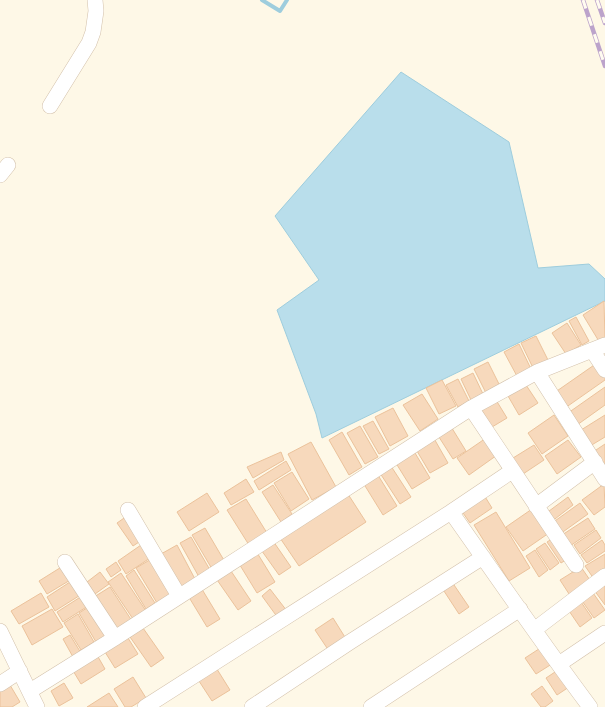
<svg xmlns="http://www.w3.org/2000/svg" width="605" height="707" viewBox="0 0 605 707" font-family="Karla,sans-serif">
  <rect width="100%" height="100%" fill="#fef8e7"/>
  <!-- water -->
  <path fill="#b9deeb" stroke="#9ecddd" d="M 401,72 L 509,142 L 538,268 L 589,264 L 605,279 L 605,301 L 322,438 L 316,414 L 277,310 L 319,280 L 275,216 Z"/>
  <g fill="none" stroke-linecap="round" stroke-linejoin="round">
    <!-- stream -->
    <path stroke="#9ecddd" stroke-width="4" d="M 262,0 L 280,11 L 287,0"/>
  </g>
  <!-- building -->
  <path fill="#f7d9bc" stroke="#ebc29b" d="M 604,301 L 605,340 L 600,343 L 583,315 Z
    M 576,317 L 589,341 L 582,345 L 569,321 Z
    M 567,323 L 581,345 L 566,354 L 552,333 Z
    M 536,336 L 549,362 L 534,370 L 521,343 Z
    M 519,344 L 532,371 L 518,378 L 504,352 Z
    M 488,362 L 501,388 L 487,395 L 474,369 Z
    M 597,363 L 605,375 L 605,380 L 565,408 L 554,393 Z
    M 473,373 L 483,394 L 471,400 L 461,379 Z
    M 458,379 L 469,401 L 458,407 L 446,385 Z
    M 442,380 L 456,406 L 439,414 L 426,388 Z
    M 526,385 L 538,403 L 519,415 L 508,396 Z
    M 605,387 L 605,405 L 577,425 L 568,413 Z
    M 422,394 L 438,419 L 420,431 L 403,405 Z
    M 496,400 L 507,418 L 492,427 L 481,409 Z
    M 393,408 L 408,436 L 390,446 L 375,417 Z
    M 554,415 L 568,436 L 542,454 L 528,433 Z
    M 605,415 L 605,437 L 590,446 L 581,430 Z
    M 373,421 L 389,449 L 379,454 L 363,426 Z
    M 450,425 L 466,451 L 453,459 L 437,434 Z
    M 360,426 L 378,457 L 365,464 L 347,433 Z
    M 342,432 L 362,467 L 349,475 L 329,440 Z
    M 432,435 L 448,463 L 430,473 L 414,446 Z
    M 489,436 L 500,453 L 469,475 L 457,458 Z
    M 568,440 L 581,457 L 557,474 L 545,456 Z
    M 311,442 L 336,487 L 312,500 L 288,454 Z
    M 605,444 L 605,470 L 593,452 Z
    M 534,445 L 544,460 L 523,474 L 513,458 Z
    M 412,448 L 430,478 L 412,489 L 394,460 Z
    M 281,452 L 284,460 L 253,478 L 247,467 Z
    M 286,461 L 291,470 L 259,490 L 254,481 Z
    M 389,463 L 411,497 L 400,504 L 378,470 Z
    M 292,472 L 309,499 L 291,511 L 274,483 Z
    M 376,472 L 397,506 L 383,515 L 362,481 Z
    M 246,479 L 254,492 L 231,505 L 224,493 Z
    M 604,484 L 605,507 L 594,515 L 582,500 Z
    M 273,485 L 292,514 L 281,522 L 262,492 Z
    M 346,491 L 366,522 L 299,566 L 278,535 Z
    M 207,493 L 219,512 L 189,531 L 177,512 Z
    M 484,495 L 492,508 L 470,523 L 461,510 Z
    M 568,497 L 573,505 L 551,522 L 545,514 Z
    M 246,499 L 267,533 L 249,545 L 227,510 Z
    M 580,503 L 588,514 L 560,534 L 552,523 Z
    M 532,509 L 549,533 L 523,551 L 506,527 Z
    M 496,512 L 530,568 L 509,581 L 474,525 Z
    M 127,516 L 142,540 L 133,546 L 117,523 Z
    M 588,518 L 595,529 L 570,546 L 562,535 Z
    M 205,528 L 225,562 L 212,569 L 192,535 Z
    M 596,530 L 601,538 L 580,554 L 574,545 Z
    M 191,537 L 210,570 L 199,577 L 180,543 Z
    M 555,537 L 569,558 L 561,563 L 547,542 Z
    M 271,538 L 291,567 L 279,575 L 259,547 Z
    M 602,540 L 605,545 L 605,551 L 587,563 L 581,555 Z
    M 545,543 L 559,563 L 550,570 L 536,549 Z
    M 141,545 L 150,558 L 126,574 L 118,561 Z
    M 177,545 L 195,579 L 180,587 L 161,554 Z
    M 535,550 L 548,570 L 539,577 L 526,556 Z
    M 256,551 L 275,582 L 257,593 L 238,562 Z
    M 605,554 L 605,572 L 594,579 L 585,566 Z
    M 153,558 L 174,592 L 157,603 L 136,568 Z
    M 116,562 L 121,570 L 111,577 L 106,569 Z
    M 63,566 L 72,579 L 47,594 L 39,581 Z
    M 581,567 L 592,583 L 571,597 L 560,580 Z
    M 229,568 L 251,601 L 238,610 L 215,577 Z
    M 134,570 L 155,603 L 146,609 L 126,576 Z
    M 100,572 L 109,584 L 95,594 L 87,582 Z
    M 121,573 L 146,611 L 133,619 L 108,582 Z
    M 73,580 L 82,594 L 55,611 L 47,597 Z
    M 605,581 L 605,605 L 594,590 Z
    M 452,582 L 469,607 L 459,614 L 442,588 Z
    M 200,586 L 220,619 L 207,627 L 187,594 Z
    M 110,587 L 132,621 L 116,631 L 94,597 Z
    M 270,589 L 287,611 L 278,618 L 262,596 Z
    M 591,590 L 605,610 L 594,618 L 580,598 Z
    M 41,593 L 49,607 L 19,624 L 11,611 Z
    M 82,596 L 88,606 L 63,622 L 57,612 Z
    M 579,599 L 592,618 L 580,627 L 567,608 Z
    M 90,606 L 108,635 L 96,642 L 79,613 Z
    M 52,609 L 63,627 L 32,645 L 22,626 Z
    M 78,614 L 94,642 L 81,650 L 64,623 Z
    M 333,618 L 348,642 L 331,654 L 315,630 Z
    M 143,628 L 164,658 L 151,667 L 130,637 Z
    M 70,635 L 81,653 L 73,657 L 63,639 Z
    M 128,638 L 138,654 L 115,668 L 105,652 Z
    M 545,645 L 555,662 L 536,674 L 525,658 Z
    M 97,655 L 105,669 L 81,684 L 72,669 Z
    M 215,666 L 230,690 L 212,701 L 197,678 Z
    M 558,670 L 569,687 L 557,695 L 546,678 Z
    M 133,677 L 146,698 L 131,707 L 125,707 L 114,689 Z
    M 64,683 L 73,698 L 59,706 L 51,691 Z
    M 10,685 L 20,702 L 12,707 L 0,707 L 0,691 Z
    M 542,686 L 553,701 L 545,707 L 541,707 L 531,694 Z
    M 109,693 L 118,707 L 87,707 Z"/>
  <g fill="none" stroke-linecap="round" stroke-linejoin="round">
    <defs>
      <path id="minor" d="M 50,106 L 89,43 L 93,32 L 96,11 L 95,0
        M 0,175 L 8,165
        M 592,350 L 605,370
        M 537,372 L 605,479
        M 471,408 L 576,565
        M 536,506 L 595,462
        M 128,510 L 179,596
        M 451,512 C 497,577 542,643 590,707
        M 65,562 L 115,638
        M 534,630 L 605,576
        M 0,631 L 37,707
        M 559,664 L 605,633
        M 0,684 L 20,671
        M 30,691 L 115,638 L 471,408 L 537,372 L 605,345
        M 145,707 L 451,512 L 512,471
        M 252,707 L 350,642 L 483,557
        M 371,707 L 520,609"/>
    </defs>
    <!-- minor casing -->
    <use href="#minor" stroke="#d3c1ab" stroke-width="16"/>
    <!-- minor -->
    <use href="#minor" stroke="#fff" stroke-width="15"/>
    <defs>
      <path id="rail" d="M 583,0 L 605,66
        M 597,0 L 605,23"/>
    </defs>
    <!-- rail casing -->
    <use href="#rail" stroke="#bca3cb" stroke-width="4.5"/>
    <!-- rail -->
    <use href="#rail" stroke="#fffbf0" stroke-width="3" stroke-dasharray="9" stroke-linecap="butt"/>
  </g>
</svg>
